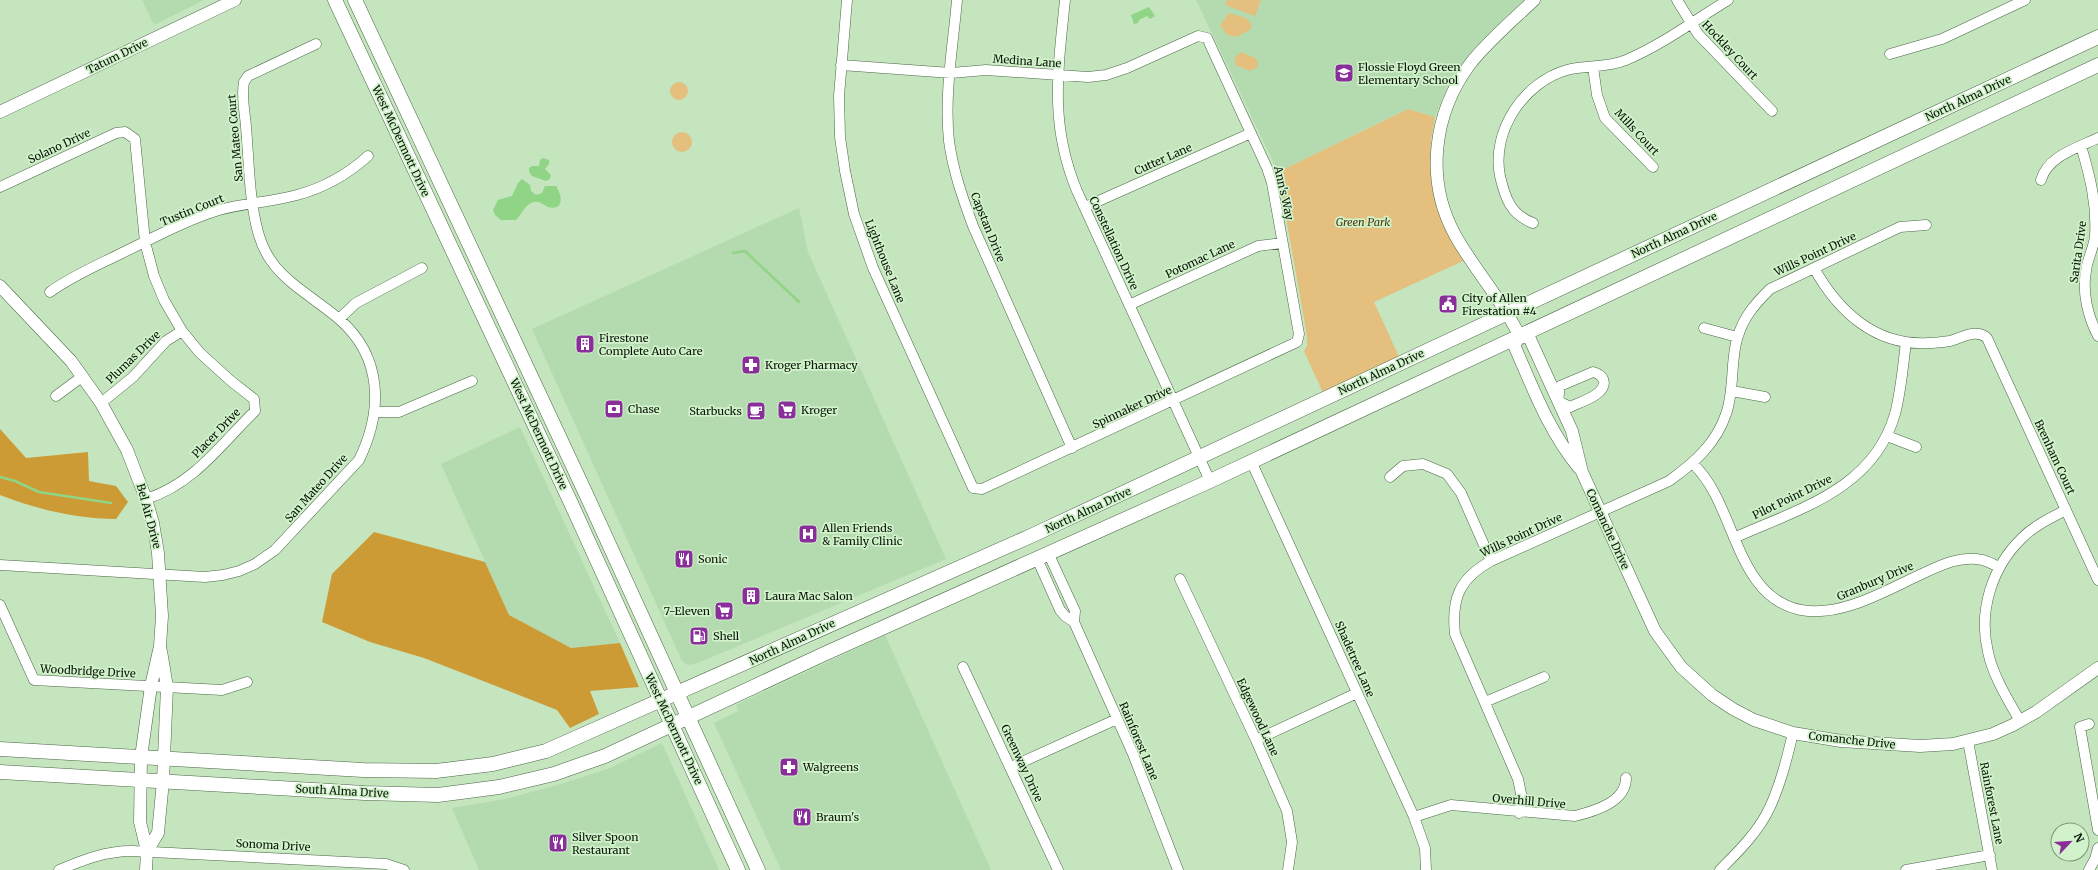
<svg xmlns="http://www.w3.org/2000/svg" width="2098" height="870" viewBox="0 0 2098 870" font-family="Merriweather,serif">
  <rect width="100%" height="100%" fill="#c4e5be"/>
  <!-- built -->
  <path fill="#b4dbaf" d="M 142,0 L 204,0 L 154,25 Z
    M 1196,0 L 1524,0 L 1466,59 L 1447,87 L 1435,117 L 1407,109 L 1278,172 Z
    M 799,208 L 808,252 L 946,559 L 695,664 L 687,665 L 682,661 L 532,329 Z
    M 520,427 L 620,643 L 571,648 L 509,615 L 441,464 Z
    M 885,635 L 991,870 L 781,870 L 714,723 L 738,711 L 736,705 Z
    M 662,743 L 719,870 L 479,870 L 452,808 L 505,799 L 561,784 L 610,768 Z"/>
  <!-- green -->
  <path fill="#e4bf7d" d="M 1227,0 L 1261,0 L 1255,16 L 1225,5 Z
    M 1229,13 L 1246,18 L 1251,24 L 1251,29 L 1237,37 L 1227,35 L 1220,25 Z
    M 1241,52 L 1257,59 L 1258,67 L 1250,71 L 1235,65 L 1235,57 Z
    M670 91a9 9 0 1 1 18 0a9 9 0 1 1-18 0Z
    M 1408,109 L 1435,117 C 1434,126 1431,135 1431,144 C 1428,191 1439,221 1463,261 L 1374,302 L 1400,359 L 1324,395 L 1304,351 L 1307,346 L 1307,336 L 1278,172 Z
    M672 142a10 10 0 1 1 20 0a10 10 0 1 1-20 0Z"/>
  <!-- forest -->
  <path fill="#cd9b36" d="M 0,429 L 26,458 L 88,452 L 89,481 L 116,486 L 128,502 L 116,519 C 77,519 36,509 0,495 Z
    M 374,532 L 485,562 L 509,615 L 571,648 L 620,643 L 639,687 L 590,691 L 599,714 L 570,728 L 557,710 L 424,658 L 370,642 L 322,622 L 332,574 Z"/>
  <!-- water -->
  <path fill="#90d485" d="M 1149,7 L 1155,16 L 1150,19 L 1147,16 L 1139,20 L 1138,23 L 1134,24 L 1131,15 Z
    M 543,158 L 549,160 L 549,164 L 545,169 L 551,175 L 550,179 L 546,181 L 532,176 L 529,172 L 529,168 L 532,166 L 539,166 L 540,160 Z
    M 522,179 L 530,185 L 531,191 L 536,195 L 542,193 L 545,186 L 556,186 C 562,195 565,211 548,207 C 543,205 540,201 534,202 C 524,205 523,213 516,220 L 501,220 L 495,215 L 493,210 L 498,200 L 512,196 L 518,183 Z"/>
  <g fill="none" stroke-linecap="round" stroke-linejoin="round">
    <!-- stream -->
    <path stroke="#90d485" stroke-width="2.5" d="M 733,253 L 745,251 L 799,302
      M 0,477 L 15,481 L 39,492 L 111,503"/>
    <defs>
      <path id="minor" d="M 957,0 C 953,46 944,95 949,141 C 953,171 963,199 973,226 L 1072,448
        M 1065,0 C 1058,70 1049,124 1077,191 L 1210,481
        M 1677,0 L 1698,34 L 1772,111
        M 1890,54 L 1942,39 L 2025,0
        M 841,65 L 951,73 L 986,70 L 1088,77 L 1106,75 L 1127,68 L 1198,36 L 1207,38 L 1267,168 L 1272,183 L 1299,334 L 1297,342 L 982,489 L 973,488 L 873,268 L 854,214 L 845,171 L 840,137 L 839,96 L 847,0
        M 1593,67 L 1597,95 L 1605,118 L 1653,167
        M 2081,146 C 2090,176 2097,204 2095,236 C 2094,248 2087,259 2086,271 C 2082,293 2088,317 2098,336
        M 2041,180 C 2048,156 2077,148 2098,138
        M 0,187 L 116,133 L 125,132 L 135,139 L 145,242 L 154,276 L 164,300 L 182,331 L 200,353 L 231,381 L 254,399 L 255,411 C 221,444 194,484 146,499
        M 1085,207 L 1251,133
        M 1533,223 C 1511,215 1505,198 1500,176 C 1491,131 1524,82 1567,70 C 1586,65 1607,68 1626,60 C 1662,45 1695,20 1728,0
        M 1814,268 C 1838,311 1875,346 1928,343 C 1935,343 1943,342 1950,341 C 1961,338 1977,328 1987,338 L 2098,580
        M 50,292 C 72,276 98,265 122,253 C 153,238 186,220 219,210 C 245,203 271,202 297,195 C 323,188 348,174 368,156
        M 1129,305 L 1258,246 L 1282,243
        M 339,319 L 356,303 L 422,268
        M 1704,328 L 1737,337
        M 1593,372 C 1597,373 1601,375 1603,379 C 1609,394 1580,402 1570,407 L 1558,401 L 1560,386 Z
        M 1732,391 L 1765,397
        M 56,396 L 83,376
        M 101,403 L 133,377 L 166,341 L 182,331
        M 375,412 L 399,412 L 472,381
        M 1887,436 L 1916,447
        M 1251,461 L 1414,817 L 1425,848 L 1426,870
        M 1693,464 C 1736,503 1734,597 1801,610 C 1842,618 1888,589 1924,573 C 1941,565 1962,555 1982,560 C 1988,561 1994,565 1999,567
        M 1390,477 L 1403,466 L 1423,464 L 1447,474 L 1461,493 L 1491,561
        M 1734,538 C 1798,509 1873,490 1895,414 C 1901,391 1903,366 1906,342
        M 0,565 L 205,577 L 223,575 L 239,571 L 255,564 L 275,550 L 359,460 C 383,411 383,357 339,319 C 320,302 287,284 272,262 C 266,254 261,243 258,232 C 249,199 249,161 246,127 C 245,113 241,96 244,82 L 248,76 L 316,44
        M 1180,579 L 1256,740 L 1287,811 L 1292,842 L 1288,870
        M 0,605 L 34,680 L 222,690 L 247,682
        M 1074,622 L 1065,616 L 1060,610 L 1039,563 L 1043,556 L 1050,557 L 1075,611 L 1074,622 L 1133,754 L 1178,870
        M 963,667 L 1058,870
        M 1485,702 L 1544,677
        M 2020,721 C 2008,700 1993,676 1988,652 C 1978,611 1992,567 2022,538 C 2034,526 2050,518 2066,510
        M 2089,724 L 2080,727 L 2098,830
        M 1256,740 L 1357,693
        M 1968,741 L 1992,870
        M 1011,767 L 1117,719
        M 1519,813 L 1522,798 L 1518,779 L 1455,634 C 1451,598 1460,578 1491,561 L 1669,481 C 1694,463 1716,444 1726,414 C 1735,389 1730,358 1738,336 C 1744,316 1756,303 1770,289 L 1900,227 L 1926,225
        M 1414,817 L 1451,805 L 1575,816 C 1595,811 1626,802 1626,778
        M 59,870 C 83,860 105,851 132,851 L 386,864 L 404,870
        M 1720,870 C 1739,851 1759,831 1770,807 C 1781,783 1787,758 1793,733
        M 1906,870 L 1990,855
        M 2089,870 L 2095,859 L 2098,848"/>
      <path id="tertiary" d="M 0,112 L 235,0
        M 0,286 L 71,361 L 101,403 L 127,450 L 146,499 L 153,523 L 158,553 L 162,616 L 160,646 L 151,686 L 141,757 L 140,822 L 147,851 L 146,870
        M 1520,337 L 1529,337 L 1572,431 L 1582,472 L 1655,631 L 1681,667 L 1712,695 L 1733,709 L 1754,720 L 1793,733 L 1841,741 L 1920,746 L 1953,744 L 1993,734 L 2013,725 L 2036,712 L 2098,668
        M 1520,337 C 1502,299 1475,271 1455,235 C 1425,180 1433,114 1470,64 C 1487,42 1513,20 1534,0
        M 1520,337 L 1514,345 C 1533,388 1549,432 1579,468
        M 147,851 L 158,833 L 163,781 L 167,687 L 161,651"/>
      <path id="secondary" d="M 335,0 L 570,501 L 738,870
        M 355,0 L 586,494 L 758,870
        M 0,749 L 363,770 L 436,771 L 493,764 L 546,751 L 1033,535 L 2098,37
        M 0,772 L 365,793 L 438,795 L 499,787 L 554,774 L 605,756 L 824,654 L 1210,481 L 2098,65"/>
    </defs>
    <!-- minor casing -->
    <use href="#minor" stroke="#4a6745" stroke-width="11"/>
    <!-- tertiary casing -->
    <use href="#tertiary" stroke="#4a6745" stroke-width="13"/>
    <!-- secondary casing -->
    <use href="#secondary" stroke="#4a6745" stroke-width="15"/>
    <!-- minor -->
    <use href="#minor" stroke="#fff" stroke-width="10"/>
    <!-- tertiary -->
    <use href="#tertiary" stroke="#fff" stroke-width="12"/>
    <!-- secondary -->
    <use href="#secondary" stroke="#fff" stroke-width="14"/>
  </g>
  <!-- icons -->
  <defs>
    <symbol id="school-square" viewBox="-11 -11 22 22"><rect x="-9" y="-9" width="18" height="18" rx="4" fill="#892e9a" stroke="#d1f2cb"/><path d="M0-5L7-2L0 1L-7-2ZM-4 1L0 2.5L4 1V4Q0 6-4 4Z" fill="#fff"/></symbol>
    <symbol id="civic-square" viewBox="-11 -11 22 22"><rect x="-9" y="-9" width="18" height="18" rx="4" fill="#892e9a" stroke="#d1f2cb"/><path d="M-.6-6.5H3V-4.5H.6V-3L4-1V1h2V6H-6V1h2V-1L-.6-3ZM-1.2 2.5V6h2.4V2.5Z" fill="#fff"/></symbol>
    <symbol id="building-square" viewBox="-11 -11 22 22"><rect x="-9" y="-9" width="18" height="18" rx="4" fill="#892e9a" stroke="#d1f2cb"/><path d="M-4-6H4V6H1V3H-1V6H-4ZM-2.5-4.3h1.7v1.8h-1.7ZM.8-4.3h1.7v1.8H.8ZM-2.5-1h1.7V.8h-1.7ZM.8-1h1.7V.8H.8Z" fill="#fff"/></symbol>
    <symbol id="pharmacy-square" viewBox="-11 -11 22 22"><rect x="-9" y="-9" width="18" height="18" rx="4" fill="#892e9a" stroke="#d1f2cb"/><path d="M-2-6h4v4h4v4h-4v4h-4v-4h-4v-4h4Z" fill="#fff"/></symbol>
    <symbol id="bank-square" viewBox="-11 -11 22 22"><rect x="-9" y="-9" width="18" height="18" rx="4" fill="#892e9a" stroke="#d1f2cb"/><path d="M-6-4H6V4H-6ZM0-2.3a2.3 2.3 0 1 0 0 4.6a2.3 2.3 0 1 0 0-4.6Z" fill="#fff"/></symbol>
    <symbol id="supermarket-square" viewBox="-11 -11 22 22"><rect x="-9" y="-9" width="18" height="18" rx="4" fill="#892e9a" stroke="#d1f2cb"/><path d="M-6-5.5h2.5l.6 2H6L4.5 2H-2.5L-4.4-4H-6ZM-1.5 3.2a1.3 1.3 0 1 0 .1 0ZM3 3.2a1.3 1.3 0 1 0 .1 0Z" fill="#fff"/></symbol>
    <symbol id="cafe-square" viewBox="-11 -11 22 22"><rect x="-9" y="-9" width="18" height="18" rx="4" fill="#892e9a" stroke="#d1f2cb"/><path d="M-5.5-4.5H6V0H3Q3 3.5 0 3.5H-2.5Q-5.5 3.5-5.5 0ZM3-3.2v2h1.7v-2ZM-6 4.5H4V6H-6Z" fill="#fff"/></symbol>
    <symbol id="hospital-square" viewBox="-11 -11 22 22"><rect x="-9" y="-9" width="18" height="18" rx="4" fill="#892e9a" stroke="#d1f2cb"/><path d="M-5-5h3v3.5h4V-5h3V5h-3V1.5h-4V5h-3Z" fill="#fff"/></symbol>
    <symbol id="restaurant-square" viewBox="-11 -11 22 22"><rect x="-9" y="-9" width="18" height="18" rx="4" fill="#892e9a" stroke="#d1f2cb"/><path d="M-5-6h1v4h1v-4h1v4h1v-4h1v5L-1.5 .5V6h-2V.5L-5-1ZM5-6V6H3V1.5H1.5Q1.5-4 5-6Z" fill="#fff"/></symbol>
    <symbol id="fuel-square" viewBox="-11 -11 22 22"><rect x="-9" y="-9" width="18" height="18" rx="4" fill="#892e9a" stroke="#d1f2cb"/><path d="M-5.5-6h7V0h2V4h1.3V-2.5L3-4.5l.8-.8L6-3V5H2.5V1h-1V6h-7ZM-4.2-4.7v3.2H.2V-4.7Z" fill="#fff"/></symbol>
  </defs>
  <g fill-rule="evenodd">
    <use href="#school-square" x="1333" y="62" width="22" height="22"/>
    <use href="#civic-square" x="1437" y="293" width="22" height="22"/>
    <use href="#building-square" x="574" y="333" width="22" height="22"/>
    <use href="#pharmacy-square" x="740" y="354" width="22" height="22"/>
    <use href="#bank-square" x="603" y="398" width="22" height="22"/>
    <use href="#supermarket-square" x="776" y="399" width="22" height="22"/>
    <use href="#cafe-square" x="745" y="400" width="22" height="22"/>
    <use href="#hospital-square" x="797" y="523" width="22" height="22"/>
    <use href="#restaurant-square" x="673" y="548" width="22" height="22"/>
    <use href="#building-square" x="740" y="585" width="22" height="22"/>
    <use href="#supermarket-square" x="713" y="600" width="22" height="22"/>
    <use href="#fuel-square" x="688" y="625" width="22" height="22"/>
    <use href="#pharmacy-square" x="778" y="756" width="22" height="22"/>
    <use href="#restaurant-square" x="791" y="806" width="22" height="22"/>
    <use href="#restaurant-square" x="547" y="832" width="22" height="22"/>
  </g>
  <g text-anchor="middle" stroke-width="3.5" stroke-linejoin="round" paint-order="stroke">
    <!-- street labels -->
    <g font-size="11" fill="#081306" stroke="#d1f2cb">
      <text transform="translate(1730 50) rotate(47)" y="4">Hockley Court</text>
      <text transform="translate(117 56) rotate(-26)" y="4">Tatum Drive</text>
      <text transform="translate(1027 61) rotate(4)" y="4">Medina Lane</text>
      <text transform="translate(1968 98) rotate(-25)" y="4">North Alma Drive</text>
      <text transform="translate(1637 132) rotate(47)" y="4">Mills Court</text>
      <text transform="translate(235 138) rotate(-95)" y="4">San Mateo Court</text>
      <text transform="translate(401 141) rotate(65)" y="4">West McDermott Drive</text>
      <text transform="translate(59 146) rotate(-25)" y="4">Solano Drive</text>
      <text transform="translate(1163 159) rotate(-24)" y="4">Cutter Lane</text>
      <text transform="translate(1284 193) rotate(77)" y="4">Ann's Way</text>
      <text transform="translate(192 210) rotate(-22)" y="4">Tustin Court</text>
      <text transform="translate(988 227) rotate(68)" y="4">Capstan Drive</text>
      <text transform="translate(1674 235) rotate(-25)" y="4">North Alma Drive</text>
      <text transform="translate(1114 243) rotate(65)" y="4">Constellation Drive</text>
      <text transform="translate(2078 252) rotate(-82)" y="4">Sarita Drive</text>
      <text transform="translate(1815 254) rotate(-25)" y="4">Wills Point Drive</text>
      <text transform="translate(1200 259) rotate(-25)" y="4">Potomac Lane</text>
      <text transform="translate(885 261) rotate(68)" y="4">Lighthouse Lane</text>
      <text transform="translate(133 357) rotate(-44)" y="4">Plumas Drive</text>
      <text transform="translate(1381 372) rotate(-25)" y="4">North Alma Drive</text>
      <text transform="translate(1132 407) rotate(-25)" y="4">Spinnaker Drive</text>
      <text transform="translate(216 433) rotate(-46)" y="4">Placer Drive</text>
      <text transform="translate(539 434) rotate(65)" y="4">West McDermott Drive</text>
      <text transform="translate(2055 457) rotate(65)" y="4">Brenham Court</text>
      <text transform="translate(316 488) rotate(-48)" y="4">San Mateo Drive</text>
      <text transform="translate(1792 497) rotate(-26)" y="4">Pilot Point Drive</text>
      <text transform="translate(1088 510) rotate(-25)" y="4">North Alma Drive</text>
      <text transform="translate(149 516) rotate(75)" y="4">Bel Air Drive</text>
      <text transform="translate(1608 529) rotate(65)" y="4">Comanche Drive</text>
      <text transform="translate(1521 535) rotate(-25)" y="4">Wills Point Drive</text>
      <text transform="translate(1875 581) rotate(-23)" y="4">Granbury Drive</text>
      <text transform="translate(792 642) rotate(-25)" y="4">North Alma Drive</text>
      <text transform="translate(1355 659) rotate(66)" y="4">Shadetree Lane</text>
      <text transform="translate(88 671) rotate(3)" y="4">Woodbridge Drive</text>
      <text transform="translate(1258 717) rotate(65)" y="4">Edgewood Lane</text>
      <text transform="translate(674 729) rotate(65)" y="4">West McDermott Drive</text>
      <text transform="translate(1852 740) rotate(6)" y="4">Comanche Drive</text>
      <text transform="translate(1139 741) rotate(67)" y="4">Rainforest Lane</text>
      <text transform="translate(1022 763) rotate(65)" y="4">Greenway Drive</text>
      <text transform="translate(342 791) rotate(3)" y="4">South Alma Drive</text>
      <text transform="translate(1529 801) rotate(5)" y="4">Overhill Drive</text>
      <text transform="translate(1992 803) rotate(79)" y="4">Rainforest Lane</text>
      <text transform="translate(273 845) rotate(3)" y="4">Sonoma Drive</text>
    </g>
    <!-- poi labels -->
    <g font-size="11" fill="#081306" stroke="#d1f2cb" text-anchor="start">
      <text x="1358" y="71">Flossie Floyd Green<tspan x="1358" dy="13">Elementary School</tspan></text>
      <text x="1462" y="302">City of Allen<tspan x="1462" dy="13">Firestation #4</tspan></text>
      <text x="599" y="342">Firestone<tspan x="599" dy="13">Complete Auto Care</tspan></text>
      <text x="765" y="369">Kroger Pharmacy</text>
      <text x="628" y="413">Chase</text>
      <text x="801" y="414">Kroger</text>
      <text x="742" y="415" text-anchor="end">Starbucks</text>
      <text x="822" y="532">Allen Friends<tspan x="822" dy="13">&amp; Family Clinic</tspan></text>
      <text x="698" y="563">Sonic</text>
      <text x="765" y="600">Laura Mac Salon</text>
      <text x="710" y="615" text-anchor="end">7-Eleven</text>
      <text x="713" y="640">Shell</text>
      <text x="803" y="771">Walgreens</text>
      <text x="816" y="821">Braum's</text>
      <text x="572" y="841">Silver Spoon<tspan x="572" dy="13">Restaurant</tspan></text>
    </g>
    <!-- park labels -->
    <g font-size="11" font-style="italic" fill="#4a350b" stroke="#d1f2cb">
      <text x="1363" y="226">Green Park</text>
    </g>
  </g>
  <!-- north arrow -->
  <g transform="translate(2070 842) rotate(65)"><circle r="19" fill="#d1f2cb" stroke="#81997c"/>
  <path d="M0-3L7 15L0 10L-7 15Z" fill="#892e9a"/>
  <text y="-6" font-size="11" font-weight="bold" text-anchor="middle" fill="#081306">N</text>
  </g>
</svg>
